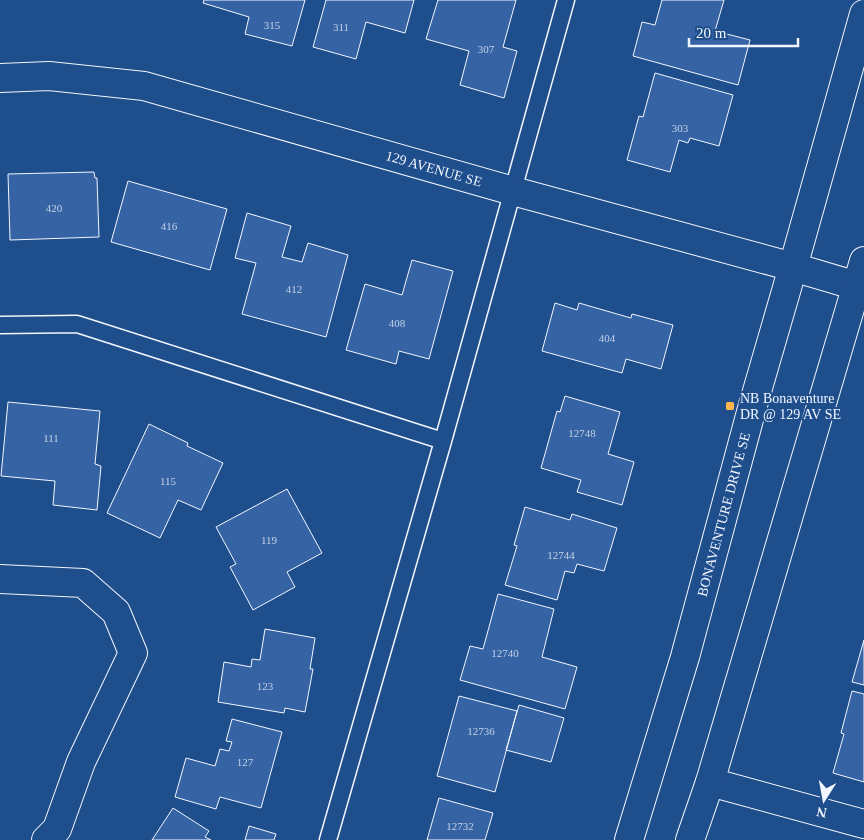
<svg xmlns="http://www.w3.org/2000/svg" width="864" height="840" viewBox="0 0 864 840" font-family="'Times New Roman',serif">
  <rect width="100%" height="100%" fill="#1f4e8c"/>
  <!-- building -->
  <path fill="#3563a3" stroke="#f2f6ff" d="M 204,0 L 305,0 L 292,46 L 245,34 L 249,17 L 203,3 Z
    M 326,0 L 414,0 L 405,33 L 366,22 L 356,59 L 313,47 Z
    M 438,0 L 516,0 L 503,47 L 517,51 L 504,98 L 460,85 L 469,51 L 426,39 Z
    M 662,0 L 724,0 L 715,31 L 750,40 L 738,85 L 633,56 L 642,22 L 655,25 Z
    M 655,73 L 733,95 L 719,146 L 690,138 L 688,143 L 679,140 L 670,172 L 627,160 L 639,116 L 643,117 Z
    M 94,172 L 95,178 L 97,178 L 99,237 L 10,240 L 8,174 Z
    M 128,181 L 227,209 L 210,270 L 111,242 Z
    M 247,213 L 291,226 L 282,257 L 302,262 L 308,243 L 348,255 L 326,337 L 242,314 L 256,263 L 235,258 Z
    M 412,260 L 453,271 L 429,359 L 399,351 L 396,364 L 346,350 L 365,284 L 402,295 Z
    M 555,303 L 577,310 L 579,303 L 631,318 L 632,314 L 673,325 L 661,369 L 626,359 L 622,373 L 542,351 Z
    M 565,396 L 620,412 L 608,454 L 634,462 L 622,505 L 577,492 L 581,480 L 541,468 L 557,411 L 560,412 Z
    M 8,402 L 100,411 L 95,464 L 101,466 L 97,510 L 53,505 L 55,481 L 1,476 Z
    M 149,424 L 188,443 L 187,446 L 223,463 L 201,510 L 178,500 L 160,538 L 107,513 Z
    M 287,489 L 322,553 L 287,572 L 295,587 L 253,610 L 230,567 L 236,564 L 216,527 Z
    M 525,507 L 570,520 L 572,514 L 617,528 L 604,571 L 577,564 L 574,573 L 565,571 L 557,600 L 505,585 L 517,546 L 514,545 Z
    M 498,594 L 554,609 L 542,657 L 577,667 L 565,709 L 460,680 L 470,646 L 483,649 Z
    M 265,629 L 315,638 L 310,669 L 313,669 L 305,712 L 285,708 L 284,713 L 218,702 L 224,662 L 251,667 L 252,659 L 260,660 Z
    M 864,640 L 864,685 L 852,682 Z
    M 852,691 L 864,694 L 864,782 L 833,773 L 844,734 L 841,733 Z
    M 459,696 L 517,711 L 495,792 L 437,776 Z
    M 519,705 L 564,718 L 551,762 L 506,750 Z
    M 232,719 L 282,732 L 261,808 L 220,797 L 216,809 L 175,797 L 186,758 L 215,766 L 220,749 L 229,751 L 232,742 L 226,741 Z
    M 439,798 L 493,813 L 485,840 L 427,840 Z
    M 173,808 L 209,831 L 205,837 L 211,840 L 152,840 Z
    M 249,826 L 276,834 L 274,840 L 245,840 Z"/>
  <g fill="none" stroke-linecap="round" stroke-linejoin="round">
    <defs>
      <path id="lane" d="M 0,325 L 77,324 L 443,441
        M 328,840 L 443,441 L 566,0"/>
      <g id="street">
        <path id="s1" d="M 0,78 L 49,76 L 144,86 L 513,191 L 793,267 L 864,288"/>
        <path d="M 0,579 L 83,583 L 116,612 L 133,653 L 81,762 L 57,829 L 46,840"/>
        <path d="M 710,782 L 864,824"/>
      </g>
      <g id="secondary">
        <path id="s2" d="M 629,840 L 685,657 L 751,412 L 793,267 L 864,14"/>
        <path d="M 690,840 L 710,782 L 864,261"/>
      </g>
    </defs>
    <!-- lane casing -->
    <use href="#lane" stroke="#f2f6ff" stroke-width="19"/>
    <!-- street casing -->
    <use href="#street" stroke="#f2f6ff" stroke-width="30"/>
    <!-- secondary casing -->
    <use href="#secondary" stroke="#f2f6ff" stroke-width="30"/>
    <!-- lane -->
    <use href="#lane" stroke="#1f4e8c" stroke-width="16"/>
    <!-- street -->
    <use href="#street" stroke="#1f4e8c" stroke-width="28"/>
    <!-- secondary -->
    <use href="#secondary" stroke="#1f4e8c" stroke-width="28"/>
  </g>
  <!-- markers -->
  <rect fill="#ffb74d" stroke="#1f4e8c" stroke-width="2" x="725" y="401" width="10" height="10" rx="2.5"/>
  <g text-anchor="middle" stroke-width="4" stroke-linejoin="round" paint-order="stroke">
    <!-- number labels -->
    <g font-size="11" fill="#c3d1e8">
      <text x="272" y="29">315</text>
      <text x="341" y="31">311</text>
      <text x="486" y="53">307</text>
      <text x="680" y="132">303</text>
      <text x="54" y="212">420</text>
      <text x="169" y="230">416</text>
      <text x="294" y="293">412</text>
      <text x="397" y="327">408</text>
      <text x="607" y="342">404</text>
      <text x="582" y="437">12748</text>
      <text x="51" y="442">111</text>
      <text x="168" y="485">115</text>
      <text x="269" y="544">119</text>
      <text x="561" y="559">12744</text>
      <text x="505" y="657">12740</text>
      <text x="265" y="690">123</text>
      <text x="481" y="735">12736</text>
      <text x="245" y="766">127</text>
      <text x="460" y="830">12732</text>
    </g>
    <!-- street labels -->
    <g font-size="14" fill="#f2f6ff" stroke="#1f4e8c">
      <text dy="5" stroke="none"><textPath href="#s1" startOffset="446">129 AVENUE SE</textPath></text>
      <text dy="5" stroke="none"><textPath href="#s2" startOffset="339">BONAVENTURE DRIVE SE</textPath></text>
    </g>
    <!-- poi labels -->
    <g font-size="14" fill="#f2f6ff" stroke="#1f4e8c" text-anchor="start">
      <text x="740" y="403">NB Bonaventure<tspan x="740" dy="16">DR @ 129 AV SE</tspan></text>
    </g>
  </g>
  <!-- north arrow -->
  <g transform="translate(824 800) rotate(191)" stroke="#1f4e8c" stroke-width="4" paint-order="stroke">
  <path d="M0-4L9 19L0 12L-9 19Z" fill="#f2f6ff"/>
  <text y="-8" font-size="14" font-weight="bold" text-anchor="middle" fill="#f2f6ff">N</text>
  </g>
  <!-- scale -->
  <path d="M689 38v8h109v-8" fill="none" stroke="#f2f6ff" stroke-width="2.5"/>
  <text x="696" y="38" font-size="15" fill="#f2f6ff" stroke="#1f4e8c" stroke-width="4" paint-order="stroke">20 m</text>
</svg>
